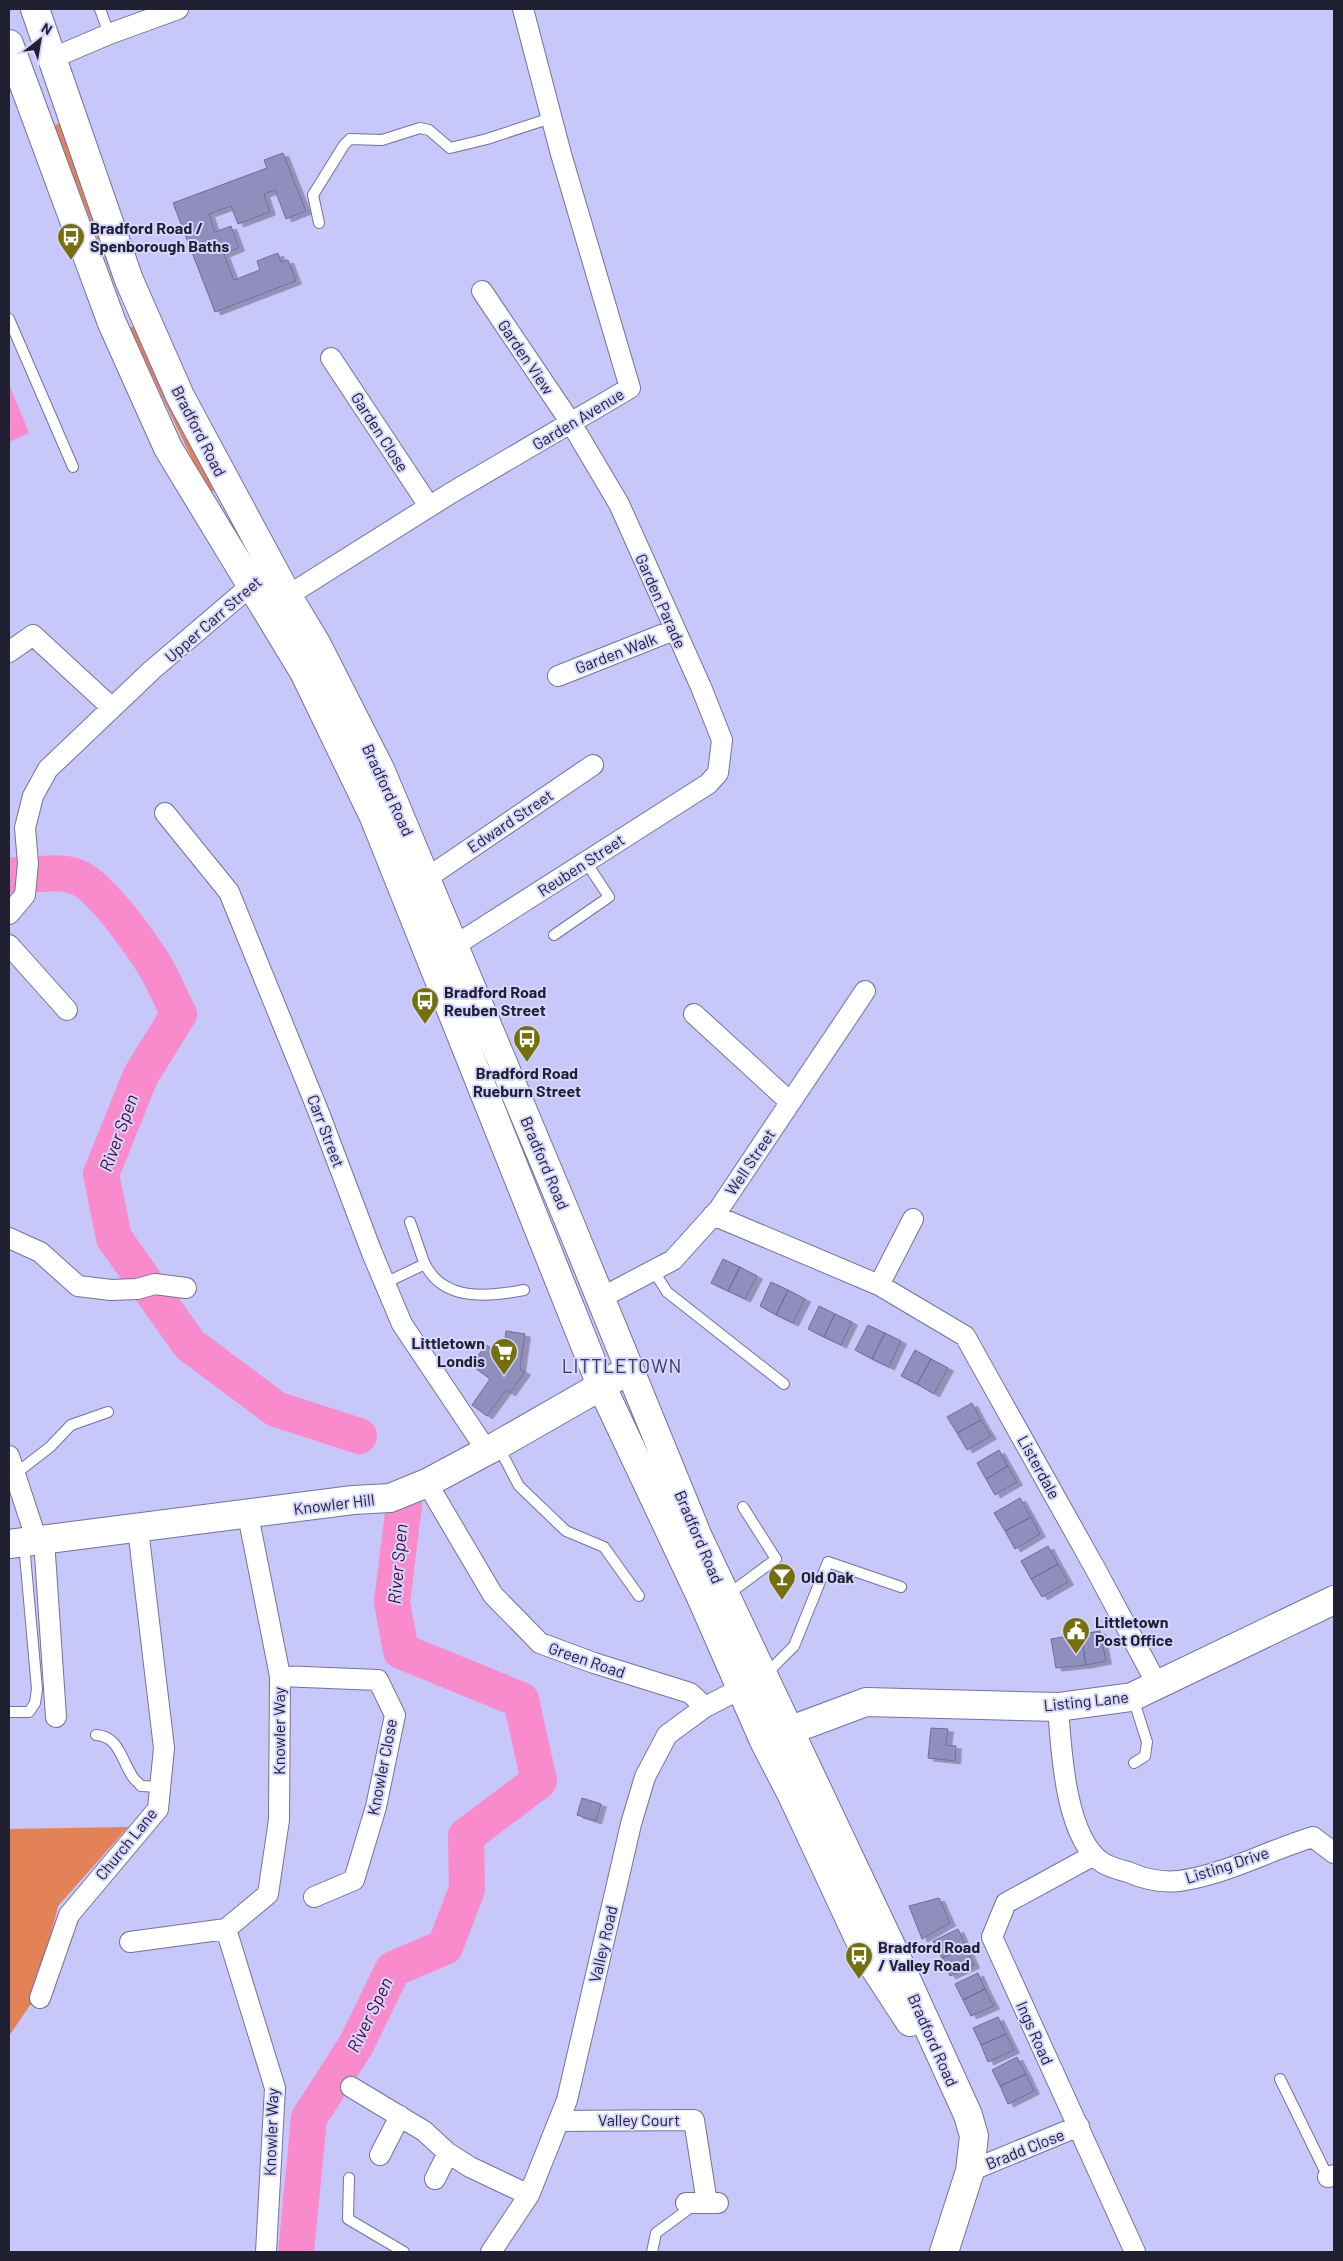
<svg xmlns="http://www.w3.org/2000/svg" width="1343" height="2261" viewBox="0 0 1343 2261" font-family="Barlow,sans-serif">
  <defs>
    <filter id="shadow"><feDropShadow dx="5.5" dy="3" stdDeviation="0" flood-color="#0004"/></filter>
  </defs>
  <rect width="100%" height="100%" fill="#c7c7f9"/>
  <!-- green -->
  <path fill="#e28256" d="M 63,121 L 119,277 L 113,279 L 54,126 Z
    M 139,325 L 214,490 L 209,494 L 129,328 Z
    M 128,1827 L 58,1906 L 35,1998 L 9,2036 L 9,1829 Z"/>
  <!-- water -->
  <path fill="#f98bcc" d="M 9,384 L 29,433 L 9,442 Z"/>
  <g fill="none" stroke-linecap="round" stroke-linejoin="round">
    <!-- river -->
    <path stroke="#f98bcc" stroke-width="36" d="M 9,875 C 31,878 56,868 77,877 C 101,886 141,944 155,966 C 164,981 171,999 179,1014 L 141,1075 L 101,1174 L 114,1238 L 190,1345 L 276,1409 L 359,1436
      M 296,2252 L 309,2118 L 356,2045 L 393,1969 L 445,1947 L 467,1889 L 466,1836 L 539,1781 L 521,1700 L 401,1651 L 392,1602 L 404,1505"/>
  </g>
  <!-- building -->
  <path fill="#8f8ebd" stroke="#6d6c98" filter="url(#shadow)" d="M 283,153 L 306,211 L 286,219 L 275,190 L 264,194 L 270,212 L 238,224 L 231,206 L 209,214 L 215,232 L 231,226 L 239,248 L 224,254 L 234,280 L 260,270 L 257,261 L 278,253 L 281,262 L 288,260 L 296,281 L 215,312 L 173,203 L 267,168 L 264,160 Z
    M 723,1259 L 740,1267 L 728,1291 L 711,1283 Z
    M 740,1267 L 757,1276 L 745,1299 L 728,1291 Z
    M 771,1282 L 788,1290 L 776,1315 L 760,1306 Z
    M 788,1290 L 805,1299 L 793,1323 L 776,1315 Z
    M 819,1306 L 835,1314 L 824,1337 L 808,1329 Z
    M 835,1314 L 852,1322 L 841,1345 L 824,1337 Z
    M 868,1325 L 885,1333 L 872,1359 L 855,1350 Z
    M 506,1331 L 525,1334 L 520,1369 L 525,1372 L 510,1393 L 506,1390 L 487,1416 L 472,1405 L 490,1379 L 471,1365 L 486,1345 L 503,1356 Z
    M 885,1333 L 901,1341 L 889,1367 L 872,1359 Z
    M 915,1350 L 931,1359 L 917,1384 L 901,1376 Z
    M 931,1359 L 948,1368 L 934,1394 L 917,1384 Z
    M 972,1403 L 981,1420 L 957,1433 L 947,1417 Z
    M 981,1420 L 991,1436 L 967,1450 L 957,1433 Z
    M 999,1450 L 1008,1466 L 986,1479 L 977,1463 Z
    M 1008,1466 L 1017,1482 L 995,1495 L 986,1479 Z
    M 1020,1498 L 1031,1517 L 1005,1531 L 994,1513 Z
    M 1031,1517 L 1040,1534 L 1015,1549 L 1005,1531 Z
    M 1048,1546 L 1058,1564 L 1031,1579 L 1021,1561 Z
    M 1058,1564 L 1068,1582 L 1042,1597 L 1031,1579 Z
    M 1100,1631 L 1106,1661 L 1086,1665 L 1081,1634 Z
    M 1081,1634 L 1086,1665 L 1056,1668 L 1051,1639 Z
    M 931,1728 L 948,1729 L 946,1745 L 956,1746 L 955,1761 L 928,1758 Z
    M 582,1798 L 601,1804 L 596,1821 L 577,1815 Z
    M 939,1898 L 950,1923 L 922,1939 L 909,1906 Z
    M 958,1929 L 966,1947 L 942,1958 L 933,1941 Z
    M 966,1947 L 974,1965 L 950,1976 L 942,1958 Z
    M 978,1973 L 985,1989 L 963,2000 L 955,1984 Z
    M 985,1989 L 994,2006 L 971,2016 L 963,2000 Z
    M 998,2017 L 1006,2034 L 981,2045 L 973,2028 Z
    M 1006,2034 L 1014,2050 L 988,2062 L 981,2045 Z
    M 1017,2057 L 1026,2074 L 1000,2086 L 992,2070 Z
    M 1026,2074 L 1034,2091 L 1008,2104 L 1000,2086 Z"/>
  <g fill="none" stroke-linecap="round" stroke-linejoin="round">
    <defs>
      <path id="lane" d="M 100,9 L 109,34
        M 319,223 L 313,195 L 344,145 L 350,139 L 382,140 L 420,128 L 429,130 L 450,148 L 487,139 L 551,118
        M 9,319 L 73,467
        M 554,935 L 609,897 L 586,862
        M 410,1222 C 415,1235 419,1249 424,1262 C 442,1302 488,1297 524,1290
        M 653,1270 L 667,1292 L 784,1384
        M 385,1283 L 425,1264
        M 498,1446 L 519,1486 L 566,1531 L 604,1547 L 639,1596
        M 15,1474 L 50,1447 L 71,1425 L 108,1412
        M 726,1596 L 776,1559 L 743,1507
        M 765,1675 L 794,1646 L 828,1562 L 901,1587
        M 1133,1698 L 1147,1742 L 1145,1756 L 1134,1763
        M 9,1712 L 29,1712 L 35,1703 L 37,1689 L 24,1544
        M 96,1735 C 118,1736 121,1758 131,1774 C 133,1779 138,1782 141,1786 L 160,1787
        M 1280,2079 L 1328,2177
        M 349,2178 L 348,2219 L 404,2252
        M 652,2252 L 656,2233 L 694,2205"/>
      <path id="street" d="M 53,58 L 109,34 L 178,9
        M 331,358 L 429,506
        M 276,603 L 451,493 L 630,388 L 561,154 L 523,9
        M 9,652 L 33,635 L 112,708
        M 558,676 L 674,630
        M 165,813 L 229,892 L 319,1113 L 372,1253 L 402,1324 L 487,1451
        M 427,878 L 593,765
        M 9,914 L 25,895 L 28,863 L 25,828 L 33,796 L 48,769 L 152,670 L 261,577
        M 9,945 L 67,1010
        M 454,946 L 708,784 L 718,773 L 722,740 L 701,687 L 619,504 L 571,423 L 482,291
        M 694,1014 L 790,1102
        M 713,1215 L 879,1285 L 965,1336 L 1096,1570 L 1158,1686
        M 9,1238 L 40,1252 L 78,1286 L 111,1290 L 137,1289 L 155,1284 L 186,1288
        M 879,1285 L 913,1219
        M 601,1298 L 673,1260 L 719,1209 L 865,991
        M 9,1456 L 37,1541
        M 427,1483 L 493,1595 L 540,1643 L 594,1663 L 690,1693 L 705,1707
        M 44,1540 L 56,1717
        M 280,1676 L 378,1680 L 395,1715 L 376,1807 L 354,1880 L 314,1897
        M 1058,1707 C 1061,1748 1065,1839 1103,1863 C 1110,1867 1120,1870 1128,1872 C 1144,1879 1161,1883 1179,1881 C 1225,1875 1269,1850 1313,1837 L 1334,1853
        M 1094,1855 L 1006,1903 L 992,1937 L 1135,2252
        M 226,1929 L 275,2088 L 266,2252
        M 130,1942 L 226,1929 L 268,1894 L 279,1820 L 280,1676 L 248,1515
        M 40,1998 L 69,1915 L 158,1809 L 164,1748 L 138,1529
        M 351,2087 L 424,2131 L 448,2153 L 470,2167 L 529,2195
        M 559,2121 L 694,2120 L 707,2203
        M 380,2155 L 400,2116
        M 970,2171 L 1079,2126
        M 1328,2177 L 1334,2175
        M 435,2179 L 448,2153
        M 686,2203 L 718,2203
        M 491,2252 L 529,2195 L 567,2100 L 631,1824 L 645,1777 L 667,1735 L 705,1707 L 752,1683"/>
      <path id="secondary" d="M 9,1544 L 353,1500 L 390,1498 L 427,1483 L 498,1445 L 629,1370
        M 767,1739 L 866,1702 L 1058,1707 L 1132,1697 L 1334,1600"/>
      <path id="primary" d="M 35,9 L 129,280 L 180,396 L 287,595 L 317,645 L 380,769 L 569,1221 L 698,1537 L 893,1950 L 968,2115 L 974,2136 L 970,2171 L 944,2252
        M 9,44 L 112,323 L 168,448 L 304,672 L 374,817 L 601,1385 L 700,1595 L 764,1741 L 792,1795 L 867,1956 L 910,2022"/>
    </defs>
    <!-- lane casing -->
    <use href="#lane" stroke="#73729f" stroke-width="12"/>
    <!-- street casing -->
    <use href="#street" stroke="#73729f" stroke-width="22"/>
    <!-- secondary casing -->
    <use href="#secondary" stroke="#73729f" stroke-width="30"/>
    <!-- primary casing -->
    <use href="#primary" stroke="#73729f" stroke-width="30"/>
    <!-- lane -->
    <use href="#lane" stroke="#fff" stroke-width="10"/>
    <!-- street -->
    <use href="#street" stroke="#fff" stroke-width="20"/>
    <!-- secondary -->
    <use href="#secondary" stroke="#fff" stroke-width="28"/>
    <!-- primary -->
    <use href="#primary" stroke="#fff" stroke-width="28"/>
  </g>
  <!-- icons -->
  <defs>
    <symbol id="bus-pin" viewBox="-11 -11 22 30"><path d="M0 17L-7.5 6A9.5 9.5 0 1 1 7.5 6Z" fill="#766f0e" stroke="#d5d5fe"/><path d="M-5-6H5V4H4V6H2V4H-2V6H-4V4H-5ZM-3.5-4V0h7V-4ZM-3.5 1.2v1.5H-2V1.2ZM2 1.2v1.5H3.5V1.2Z" fill="#fff"/></symbol>
    <symbol id="supermarket-pin" viewBox="-11 -11 22 30"><path d="M0 17L-7.5 6A9.5 9.5 0 1 1 7.5 6Z" fill="#766f0e" stroke="#d5d5fe"/><path d="M-6-5.5h2.5l.6 2H6L4.5 2H-2.5L-4.4-4H-6ZM-1.5 3.2a1.3 1.3 0 1 0 .1 0ZM3 3.2a1.3 1.3 0 1 0 .1 0Z" fill="#fff"/></symbol>
    <symbol id="bar-pin" viewBox="-11 -11 22 30"><path d="M0 17L-7.5 6A9.5 9.5 0 1 1 7.5 6Z" fill="#766f0e" stroke="#d5d5fe"/><path d="M-6-5H6L.8 .8V4.5H3.5V6h-7V4.5H-.8V.8Z" fill="#fff"/></symbol>
    <symbol id="civic-pin" viewBox="-11 -11 22 30"><path d="M0 17L-7.5 6A9.5 9.5 0 1 1 7.5 6Z" fill="#766f0e" stroke="#d5d5fe"/><path d="M-.6-6.5H3V-4.5H.6V-3L4-1V1h2V6H-6V1h2V-1L-.6-3ZM-1.2 2.5V6h2.4V2.5Z" fill="#fff"/></symbol>
  </defs>
  <g fill-rule="evenodd">
    <use href="#bus-pin" x="55" y="221" width="32" height="43"/>
    <use href="#bus-pin" x="409" y="985" width="32" height="43"/>
    <use href="#bus-pin" x="511" y="1023" width="32" height="43"/>
    <use href="#supermarket-pin" x="488" y="1336" width="32" height="43"/>
    <use href="#bar-pin" x="766" y="1561" width="32" height="43"/>
    <use href="#civic-pin" x="1060" y="1615" width="32" height="43"/>
    <use href="#bus-pin" x="843" y="1940" width="32" height="43"/>
  </g>
  <g text-anchor="middle" stroke-width="4" stroke-linejoin="round" paint-order="stroke">
    <!-- poi labels -->
    <g font-size="16" font-weight="bold" fill="#212033" stroke="#d5d5fe" text-anchor="start">
      <text x="90" y="234">Bradford Road /<tspan x="90" dy="18">Spenborough Baths</tspan></text>
      <text x="444" y="998">Bradford Road<tspan x="444" dy="18">Reuben Street</tspan></text>
      <text x="527" y="1079" text-anchor="middle">Bradford Road<tspan x="527" dy="18">Rueburn Street</tspan></text>
      <text x="485" y="1349" text-anchor="end">Littletown<tspan x="485" dy="18">Londis</tspan></text>
      <text x="801" y="1583">Old Oak</text>
      <text x="1095" y="1628">Littletown<tspan x="1095" dy="18">Post Office</tspan></text>
      <text x="878" y="1953">Bradford Road<tspan x="878" dy="18">/ Valley Road</tspan></text>
    </g>
    <!-- street labels -->
    <g font-size="16" fill="#212033" stroke="#d5d5fe">
      <text transform="translate(526 357) rotate(56)" y="6">Garden View</text>
      <text transform="translate(578 419) rotate(-31)" y="6">Garden Avenue</text>
      <text transform="translate(199 431) rotate(63)" y="6">Bradford Road</text>
      <text transform="translate(380 432) rotate(57)" y="6">Garden Close</text>
      <text transform="translate(661 601) rotate(66)" y="6">Garden Parade</text>
      <text transform="translate(213 619) rotate(-41)" y="6">Upper Carr Street</text>
      <text transform="translate(616 653) rotate(-21)" y="6">Garden Walk</text>
      <text transform="translate(388 790) rotate(65)" y="6">Bradford Road</text>
      <text transform="translate(510 821) rotate(-34)" y="6">Edward Street</text>
      <text transform="translate(581 865) rotate(-33)" y="6">Reuben Street</text>
      <text transform="translate(326 1131) rotate(69)" y="6">Carr Street</text>
      <text transform="translate(750 1162) rotate(-56)" y="6">Well Street</text>
      <text transform="translate(545 1163) rotate(67)" y="6">Bradford Road</text>
      <text transform="translate(1039 1467) rotate(61)" y="6">Listerdale</text>
      <text transform="translate(334 1504) rotate(-7)" y="6">Knowler Hill</text>
      <text transform="translate(699 1537) rotate(67)" y="6">Bradford Road</text>
      <text transform="translate(587 1660) rotate(19)" y="6">Green Road</text>
      <text transform="translate(1086 1701) rotate(-6)" y="6">Listing Lane</text>
      <text transform="translate(279 1731) rotate(-90)" y="6">Knowler Way</text>
      <text transform="translate(382 1767) rotate(-79)" y="6">Knowler Close</text>
      <text transform="translate(126 1844) rotate(-51)" y="6">Church Lane</text>
      <text transform="translate(1227 1865) rotate(-18)" y="6">Listing Drive</text>
      <text transform="translate(603 1944) rotate(-77)" y="6">Valley Road</text>
      <text transform="translate(1035 2033) rotate(66)" y="6">Ings Road</text>
      <text transform="translate(933 2040) rotate(66)" y="6">Bradford Road</text>
      <text x="639" y="2126">Valley Court</text>
      <text transform="translate(271 2132) rotate(-88)" y="6">Knowler Way</text>
      <text transform="translate(1025 2149) rotate(-22)" y="6">Bradd Close</text>
    </g>
    <!-- water labels -->
    <g font-size="18" font-style="italic" fill="#4d0837" stroke="#d5d5fe">
      <text transform="translate(119 1133) rotate(-70)" y="6">River Spen</text>
      <text transform="translate(398 1564) rotate(-85)" y="6">River Spen</text>
      <text transform="translate(370 2015) rotate(-64)" y="6">River Spen</text>
    </g>
    <!-- quarter labels -->
    <g font-size="19" letter-spacing="1" fill="#37355d" stroke="#d5d5fe">
      <text x="622" y="1373">LITTLETOWN</text>
    </g>
  </g>
  <!-- border -->
  <rect width="1343" height="2261" fill="none" stroke="#212033" stroke-width="20"/>
  <!-- north arrow -->
  <g transform="translate(40 40) rotate(31)" stroke="#d5d5fe" stroke-width="4" paint-order="stroke">
  <path d="M0-4L9 19L0 12L-9 19Z" fill="#212033"/>
  <text y="-8" font-size="14" font-weight="bold" text-anchor="middle" fill="#212033">N</text>
  </g>
</svg>
